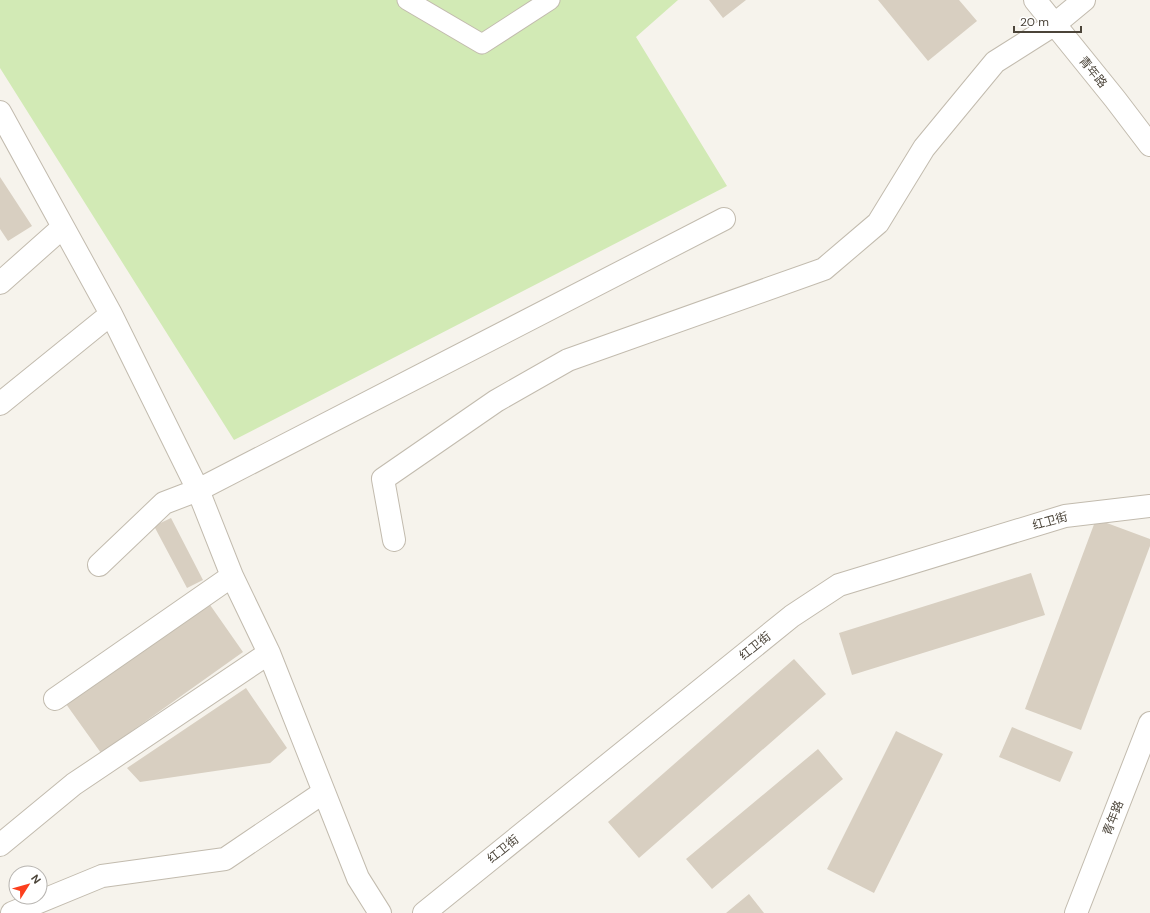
<svg xmlns="http://www.w3.org/2000/svg" width="1150" height="913" viewBox="0 0 1150 913" font-family="'DM Sans','Noto Sans SC',sans-serif">
  <rect width="100%" height="100%" fill="#f6f3ec"/>
  <!-- green -->
  <path fill="#d2eab5" d="M 0,0 L 678,0 L 636,37 L 727,186 L 234,440 L 0,68 Z"/>
  <!-- building -->
  <path fill="#d8cfc1" d="M 709,0 L 746,0 L 723,18 Z
    M 878,0 L 959,0 L 977,21 L 928,61 Z
    M 0,177 L 32,226 L 8,241 L 0,229 Z
    M 171,518 L 203,580 L 187,588 L 154,526 Z
    M 1096,519 L 1150,539 L 1150,546 L 1081,730 L 1025,709 Z
    M 1031,573 L 1045,615 L 852,675 L 839,633 Z
    M 208,602 L 243,652 L 101,753 L 66,704 Z
    M 794,659 L 826,694 L 639,858 L 608,822 Z
    M 246,688 L 287,748 L 270,763 L 140,782 L 127,768 Z
    M 1012,727 L 1073,752 L 1060,782 L 999,757 Z
    M 896,731 L 943,754 L 874,893 L 827,869 Z
    M 818,749 L 843,779 L 712,889 L 686,859 Z
    M 749,894 L 764,913 L 726,913 Z"/>
  <g fill="none" stroke-linecap="round" stroke-linejoin="round">
    <defs>
      <path id="pedestrian" d="M 407,0 L 482,44 L 550,0"/>
      <path id="minor" d="M 0,112 L 111,314 L 198,490 L 232,576 L 269,653 L 358,878 L 380,913
        M 0,283 L 63,227
        M 0,404 L 111,314
        M 394,540 L 383,479 L 496,401 L 568,360 L 824,269 L 878,223 L 924,148 L 995,62 L 1055,24 L 1084,0
        M 99,565 L 164,503 L 198,490 L 724,219
        M 55,699 L 232,576
        M 0,845 L 74,784 L 269,653
        M 12,913 L 102,876 L 225,859 L 324,792
        M 424,913 L 792,616 L 839,585 L 1065,516 L 1150,506"/>
      <path id="tertiary" d="M 1035,0 L 1115,99 L 1150,145
        M 1076,913 L 1150,723"/>
    </defs>
    <!-- pedestrian casing -->
    <use href="#pedestrian" stroke="#c2bbae" stroke-width="21"/>
    <!-- minor casing -->
    <use href="#minor" stroke="#c2bbae" stroke-width="24"/>
    <!-- tertiary casing -->
    <use href="#tertiary" stroke="#c2bbae" stroke-width="24"/>
    <!-- pedestrian -->
    <use href="#pedestrian" stroke="#fff" stroke-width="19"/>
    <!-- minor -->
    <use href="#minor" stroke="#fff" stroke-width="22"/>
    <!-- tertiary -->
    <use href="#tertiary" stroke="#fff" stroke-width="22"/>
  </g>
  <g text-anchor="middle" stroke-width="3" stroke-linejoin="round" paint-order="stroke">
    <!-- street labels -->
    <g font-size="12" fill="#4b4439" stroke="#fff">
      <text transform="translate(1093 72) rotate(51)" y="4">青年路</text>
      <text transform="translate(1050 521) rotate(-15)" y="4">红卫街</text>
      <text transform="translate(755 646) rotate(-39)" y="4">红卫街</text>
      <text transform="translate(1113 818) rotate(-69)" y="4">青年路</text>
      <text transform="translate(503 849) rotate(-39)" y="4">红卫街</text>
    </g>
  </g>
  <!-- north arrow -->
  <g transform="translate(28 885) rotate(53)"><circle r="19" fill="#ffffff" stroke="#b7b4b0"/>
  <path d="M0-3L7 15L0 10L-7 15Z" fill="#fc3f1d"/>
  <text y="-6" font-size="11" font-weight="bold" text-anchor="middle" fill="#4b4439">N</text>
  </g>
  <!-- scale -->
  <path d="M1014 26v6h67v-6" fill="none" stroke="#4b4439" stroke-width="2"/>
  <text x="1020" y="26" font-size="12" fill="#4b4439" stroke="#ffffff" stroke-width="3" paint-order="stroke">20 m</text>
</svg>
